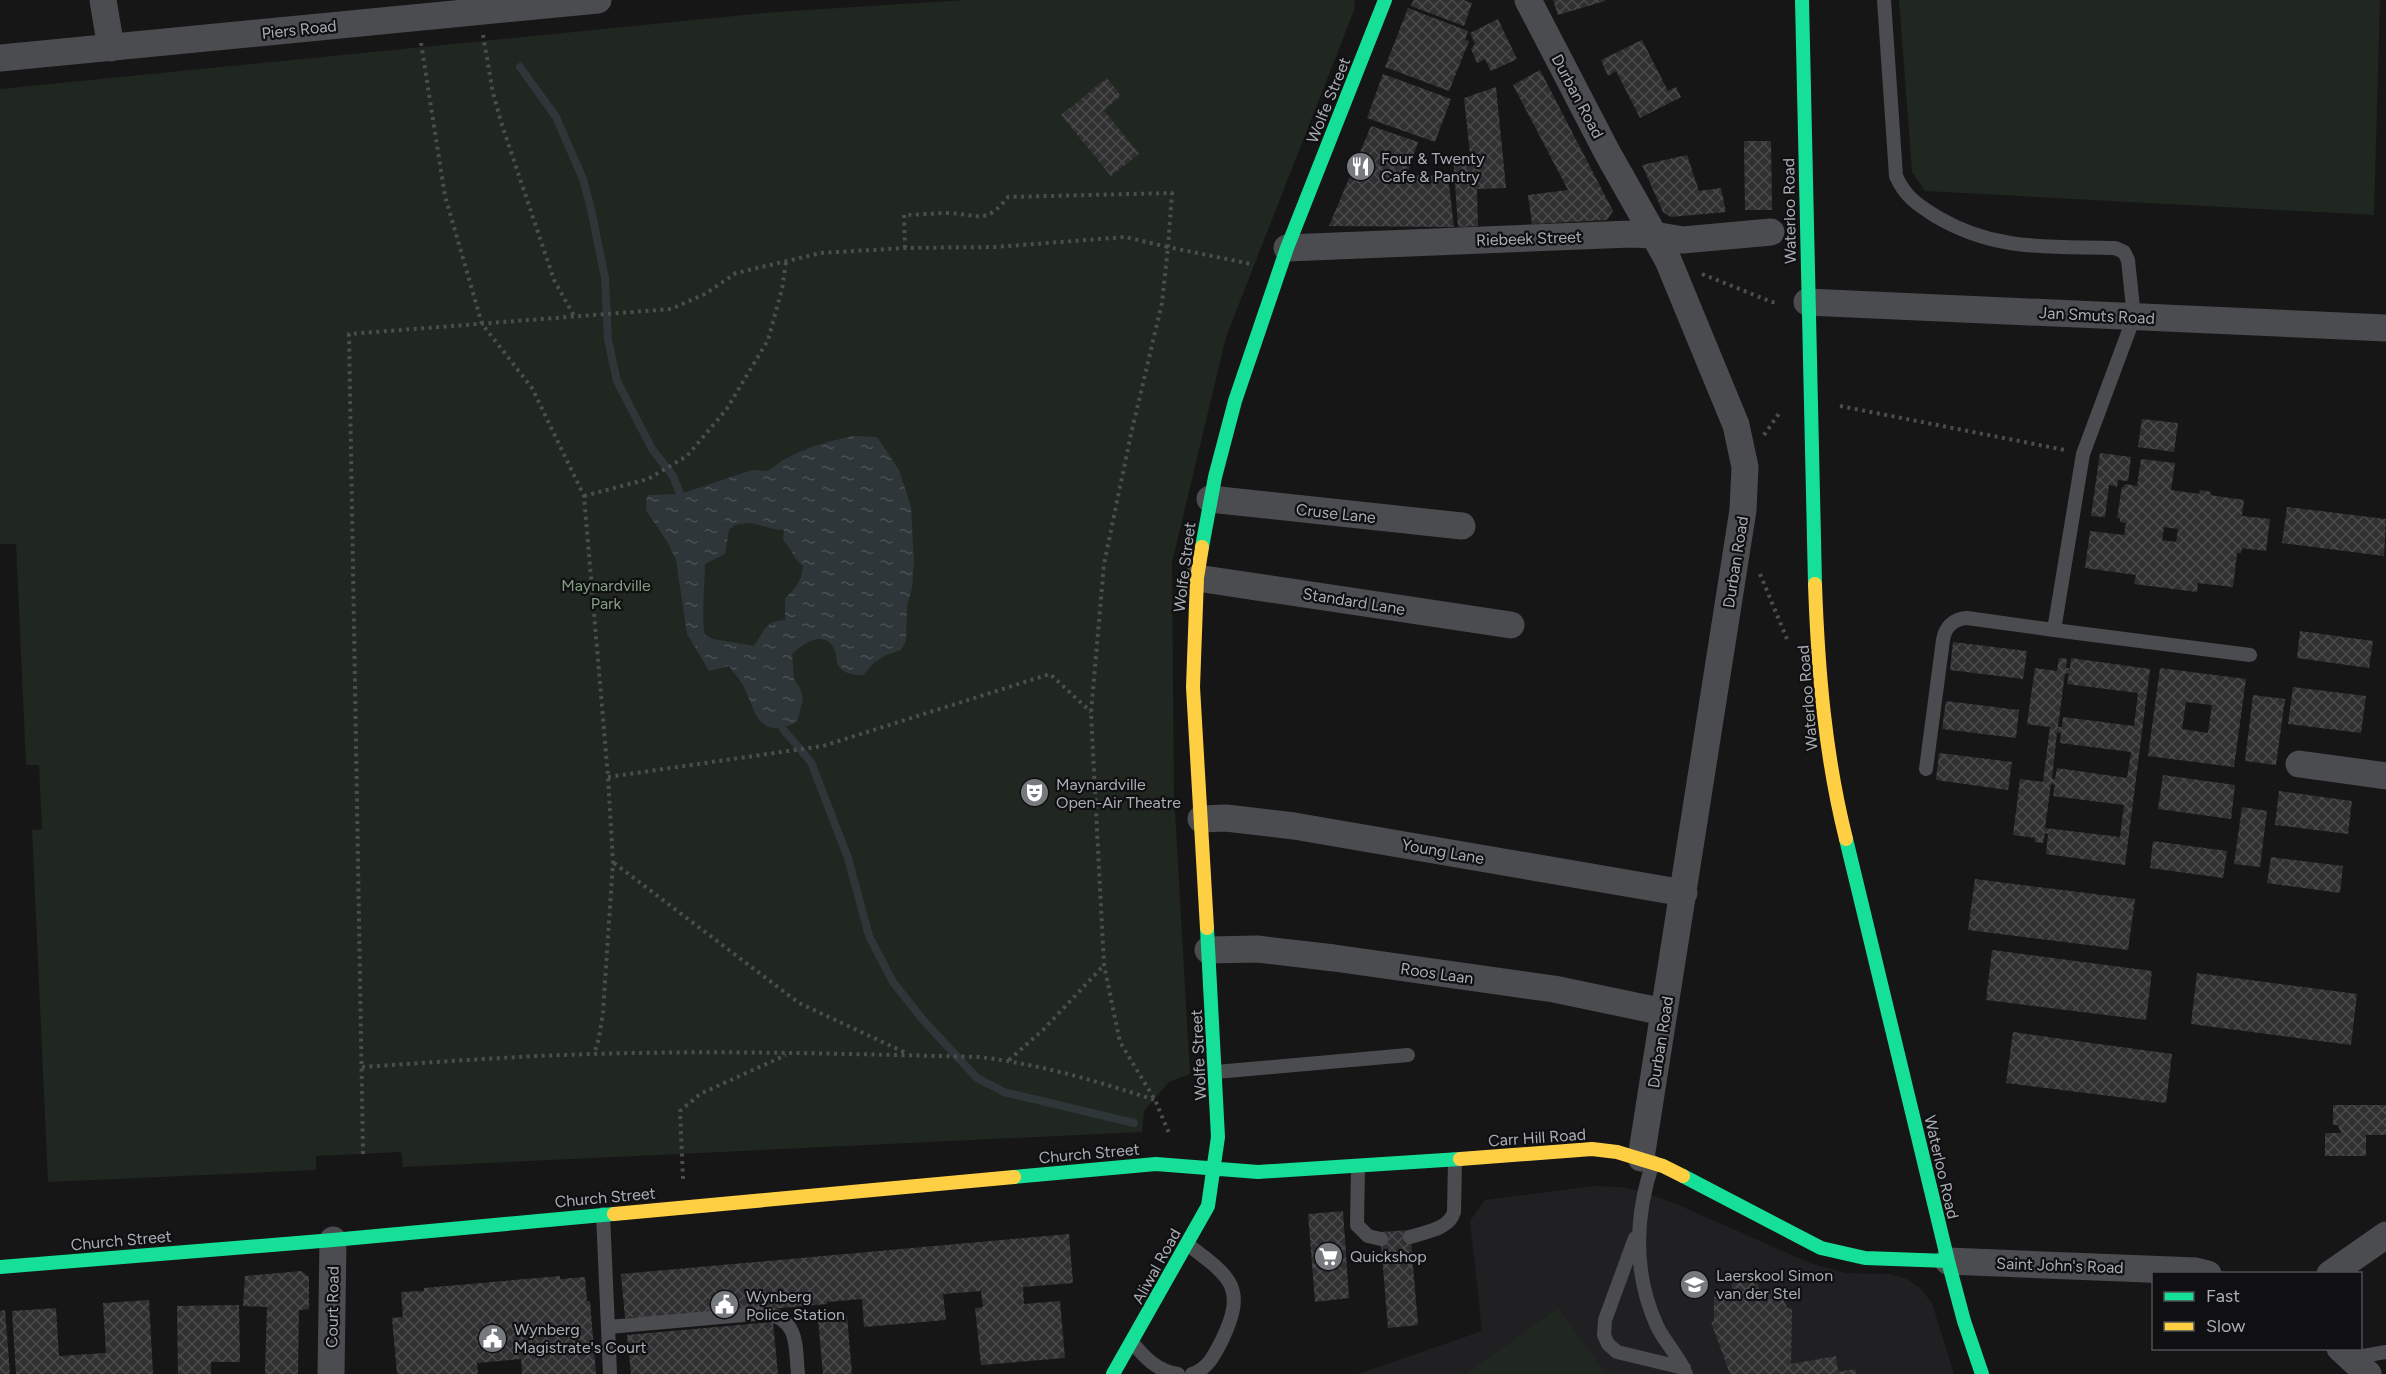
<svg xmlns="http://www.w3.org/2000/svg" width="2386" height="1374" viewBox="0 0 2386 1374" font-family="Figtree,sans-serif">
  <defs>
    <pattern id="water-ripples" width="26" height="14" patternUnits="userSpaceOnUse" patternTransform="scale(1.5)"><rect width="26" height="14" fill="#2e363a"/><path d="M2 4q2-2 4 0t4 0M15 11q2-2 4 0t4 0" fill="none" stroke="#495154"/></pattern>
    <pattern id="building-cross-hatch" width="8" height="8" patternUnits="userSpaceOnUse" patternTransform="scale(1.5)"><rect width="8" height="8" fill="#303031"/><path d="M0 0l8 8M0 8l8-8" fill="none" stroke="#4b4b4d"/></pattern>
  </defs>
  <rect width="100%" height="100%" fill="#161616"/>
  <!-- built -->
  <path fill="#202022" d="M 1593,1186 L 1620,1187 L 1643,1192 L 1674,1203 L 1810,1263 L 1846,1273 L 1890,1274 L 1907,1279 L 1920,1288 L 1932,1303 L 1954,1374 L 1358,1374 L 1482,1331 L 1470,1221 L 1485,1200 Z"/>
  <!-- green -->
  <path fill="#202620" d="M 965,0 L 1354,0 L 1355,8 L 1226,337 L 1172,563 L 1174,794 L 1190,1074 L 1169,1082 L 1144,1111 L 1142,1132 L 403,1167 L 401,1152 L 316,1156 L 316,1170 L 48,1182 L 32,830 L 42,829 L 39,765 L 26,765 L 16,544 L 0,544 L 0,89 L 775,12 Z
    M 1899,0 L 2380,0 L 2374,215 L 1925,191 L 1912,172 Z
    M 1558,1308 L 1606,1374 L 1466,1374 Z"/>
  <!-- water -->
  <path fill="url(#water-ripples)" fill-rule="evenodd" d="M 854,436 L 877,437 L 899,470 L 911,507 L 914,561 L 912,588 L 907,606 L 906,641 L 901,650 C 884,655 874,660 864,675 C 856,675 848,675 841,669 C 835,663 838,658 835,651 C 826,628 803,643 792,654 L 794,679 L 800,688 L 803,699 L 797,722 C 757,741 756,711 743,685 C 739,678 733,672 729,666 L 709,671 L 687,634 L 676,560 L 668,543 L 646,510 L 647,495 L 680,494 L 752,470 L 768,471 C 792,451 824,442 854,436 ZM 748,523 C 761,524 772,530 784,530 L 783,540 C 791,548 794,559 803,566 C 802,581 795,589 785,598 L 785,620 C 765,621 764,631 754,646 L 713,639 L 705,635 C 701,615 705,585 705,564 L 725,554 L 729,530 L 735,525 Z"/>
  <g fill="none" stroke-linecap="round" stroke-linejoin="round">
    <!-- stream -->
    <path stroke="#2e363a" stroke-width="8" d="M 520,67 L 556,117 L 583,179 L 591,209 L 605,278 L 608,340 L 617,381 L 652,449 L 673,476 L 680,494
      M 783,729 L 811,762 L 848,858 L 869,936 L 893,982 L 923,1020 L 977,1078 L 1004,1092 L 1134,1123"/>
  </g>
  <!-- building -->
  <path fill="url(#building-cross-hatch)" fill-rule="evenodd" d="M 1413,0 L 1463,0 L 1472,3 L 1464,26 L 1411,6 Z
    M 1553,0 L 1605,0 L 1605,1 L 1558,15 Z
    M 1408,8 L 1468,31 L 1465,40 L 1469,41 L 1449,91 L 1385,67 Z
    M 1498,19 L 1517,59 L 1491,71 L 1485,59 L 1477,63 L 1471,49 L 1475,44 L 1470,33 Z
    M 1642,40 L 1668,91 L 1676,87 L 1681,97 L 1640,118 L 1616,71 L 1608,76 L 1601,60 Z
    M 1540,70 L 1613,211 L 1607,220 L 1532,224 L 1528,195 L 1568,190 L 1513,85 Z
    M 1383,74 L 1451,99 L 1435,142 L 1367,118 Z
    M 1107,78 L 1121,96 L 1104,110 L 1139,154 L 1111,176 L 1061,115 Z
    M 1496,87 L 1506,188 L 1477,189 L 1478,226 L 1458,227 L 1453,154 L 1470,154 L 1464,98 Z
    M 1371,126 L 1418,142 L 1407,175 L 1448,176 L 1454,227 L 1329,226 Z
    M 1744,141 L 1771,141 L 1772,210 L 1745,210 Z
    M 1687,155 L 1699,191 L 1721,188 L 1726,212 L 1671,217 L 1663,212 L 1642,165 Z
    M 2142,419 L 2178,423 L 2174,452 L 2138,447 Z
    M 2100,453 L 2131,457 L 2128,481 L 2118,480 L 2117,487 L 2109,485 L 2105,517 L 2091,516 Z
    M 2141,459 L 2175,463 L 2171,490 L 2199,494 L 2200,490 L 2211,492 L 2210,495 L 2244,500 L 2242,516 L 2270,519 L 2266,551 L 2242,548 L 2241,553 L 2237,553 L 2233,587 L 2198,583 L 2197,592 L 2134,584 L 2136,575 L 2085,568 L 2090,531 L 2124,535 L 2126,523 L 2120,522 L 2120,518 L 2117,518 L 2122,487 L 2124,487 L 2125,484 L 2137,486 ZM 2164,527 L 2178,529 L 2176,542 L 2162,540 Z
    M 2287,507 L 2386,519 L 2384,556 L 2282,543 Z
    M 2300,631 L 2373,641 L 2369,668 L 2297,658 Z
    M 1953,642 L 2027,651 L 2023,679 L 1950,670 Z
    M 2059,658 L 2067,659 L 2066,668 L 2070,668 L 2071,658 L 2150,669 L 2125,865 L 2046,854 L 2048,834 L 2045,833 L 2043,843 L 2035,842 L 2035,838 L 2013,835 L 2020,779 L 2043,782 L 2050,727 L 2027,724 L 2035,668 L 2057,671 ZM 2065,673 L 2069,674 L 2067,684 L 2138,693 L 2134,726 L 2063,717 L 2062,727 L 2058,727 ZM 2057,732 L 2061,733 L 2060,743 L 2131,752 L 2127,778 L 2057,768 L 2055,779 L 2052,779 ZM 2051,784 L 2055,785 L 2053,796 L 2124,805 L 2120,837 L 2045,828 Z
    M 2160,668 L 2246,679 L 2234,767 L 2148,756 ZM 2186,702 L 2212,705 L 2208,733 L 2182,729 Z
    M 2293,687 L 2366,696 L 2361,733 L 2288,724 Z
    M 2253,695 L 2285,699 L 2276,765 L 2245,761 Z
    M 1946,701 L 2019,710 L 2016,738 L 1942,729 Z
    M 1939,753 L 2012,762 L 2008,790 L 1936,780 Z
    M 2163,775 L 2235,785 L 2231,819 L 2158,809 Z
    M 2279,791 L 2352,801 L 2348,834 L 2275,825 Z
    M 2242,807 L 2267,811 L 2260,867 L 2234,864 Z
    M 2153,841 L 2227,851 L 2223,878 L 2150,868 Z
    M 2271,857 L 2343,866 L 2340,893 L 2267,883 Z
    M 1975,879 L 2135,899 L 2128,950 L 1968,930 Z
    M 1992,950 L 2152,971 L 2146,1020 L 1986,1000 Z
    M 2197,973 L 2357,994 L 2351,1045 L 2191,1024 Z
    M 2013,1032 L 2172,1054 L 2166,1103 L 2006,1083 Z
    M 2333,1105 L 2386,1105 L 2386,1135 L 2366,1135 L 2366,1156 L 2325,1156 L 2325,1133 L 2341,1133 L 2338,1125 L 2333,1125 Z
    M 1343,1211 L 1349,1298 L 1315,1302 L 1308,1214 Z
    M 1410,1230 L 1418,1325 L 1388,1328 L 1380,1232 Z
    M 1069,1234 L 1073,1283 L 1023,1287 L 1024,1304 L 1060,1301 L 1065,1358 L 981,1365 L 975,1308 L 983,1307 L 981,1291 L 943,1294 L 946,1320 L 864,1327 L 862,1299 L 827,1302 L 827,1304 L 636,1321 L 636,1317 L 625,1318 L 621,1274 Z
    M 1756,1270 L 1760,1294 L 1779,1287 L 1787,1308 L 1792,1309 L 1791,1364 L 1836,1356 L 1838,1372 L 1855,1369 L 1856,1374 L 1730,1374 L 1711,1322 L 1714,1321 L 1714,1297 L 1734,1297 L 1730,1275 Z
    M 301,1271 L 309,1277 L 309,1309 L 299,1310 L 298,1374 L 265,1374 L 267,1307 L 243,1306 L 245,1276 Z
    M 560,1276 L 560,1279 L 585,1277 L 587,1301 L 590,1301 L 596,1374 L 522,1374 L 521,1359 L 477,1363 L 478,1374 L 397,1374 L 392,1318 L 403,1317 L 401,1292 L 424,1291 L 424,1288 Z
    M 149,1300 L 153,1374 L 16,1374 L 12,1311 L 56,1308 L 59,1356 L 106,1353 L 103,1303 Z
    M 239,1305 L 240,1362 L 211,1362 L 211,1374 L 178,1374 L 177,1306 Z
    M 5,1310 L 10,1374 L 0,1374 L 0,1311 Z
    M 847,1316 L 852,1374 L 823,1374 L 818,1319 Z
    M 773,1322 L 778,1374 L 631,1374 L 627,1335 Z"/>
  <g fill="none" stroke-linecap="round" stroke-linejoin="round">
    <!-- path -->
    <path stroke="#4c4d4f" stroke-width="4" stroke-dasharray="3 4.5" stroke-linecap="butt" d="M 483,35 L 493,93 L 502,125 L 554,280 L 574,316
      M 421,43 L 445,196 L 482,324 L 532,388 L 584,496 L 608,777 L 613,863 L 603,1012 L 599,1038 L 594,1054
      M 905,248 L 904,215 C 918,215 933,213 948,213 C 978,214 985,226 1008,197 L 1172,193 L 1168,247 L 1251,264
      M 1702,274 L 1772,302 L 1779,303
      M 1840,406 L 2065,450
      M 1764,435 L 1780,412
      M 584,496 L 648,479 L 687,456 L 726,410 L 768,340 L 782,289 L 786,262
      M 1760,574 L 1787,639
      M 608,777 L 823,746 L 1050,674 L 1091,712
      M 614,863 L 799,1003 L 906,1053
      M 1009,1060 L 1044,1029 L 1103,966
      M 362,1067 C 439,1062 516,1056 593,1054 C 722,1050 850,1054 979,1057 C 1039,1064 1097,1081 1155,1100
      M 363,1154 L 349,334 L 671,309 L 705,294 L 736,273 L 821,253 L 905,248 L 995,247 L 1125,237 L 1168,247 L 1162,303 L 1131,434 L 1104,564 L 1091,713 L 1104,965 L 1120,1042 L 1155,1100 L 1169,1133
      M 683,1179 L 680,1111 L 700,1094 L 786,1055"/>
    <!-- lane -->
    <path stroke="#4b4c4f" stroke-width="14" d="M 1884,0 L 1896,176 C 1905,197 1918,205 1937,217 C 1997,252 2049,246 2115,248 L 2124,252 L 2128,260 L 2134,317 L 2083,454 L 2054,630 L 2250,655
      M 1926,769 L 1943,640 C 1945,627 1953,619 1967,618 L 2054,630
      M 1216,1072 L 1408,1055
      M 1653,1162 C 1635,1216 1633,1273 1657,1326 C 1665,1343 1680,1357 1686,1374
      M 1358,1167 L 1357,1225 L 1368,1236 L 1381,1239
      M 603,1214 L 610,1374
      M 1410,1237 C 1426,1232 1449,1229 1454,1212 L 1455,1159
      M 1635,1238 L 1605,1320 L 1604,1335 L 1608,1344 L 1617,1352 L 1684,1368
      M 1187,1244 C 1229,1276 1248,1286 1222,1340 C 1215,1354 1208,1369 1192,1374
      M 608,1327 L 766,1313 C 800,1321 795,1346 798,1374
      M 1132,1342 C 1144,1357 1157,1371 1178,1374
      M 2352,1358 L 2386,1352"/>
    <!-- street -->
    <path stroke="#4b4c4f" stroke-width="27" d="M 103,0 L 111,48
      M 1528,0 L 1608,154 L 1668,260 L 1736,425 L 1745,467 L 1743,510 L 1641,1158
      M 0,58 L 598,0
      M 1287,248 L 1631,234 L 1654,235 L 1683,240 L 1771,232
      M 1807,302 L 2386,328
      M 1210,499 L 1462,526
      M 1197,578 L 1511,625
      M 2299,764 L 2386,776
      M 1201,819 L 1226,818 L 1294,826 L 1684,893
      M 1208,950 L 1257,949 L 1334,958 L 1554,989 L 1664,1012
      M 1948,1261 L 2196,1271 L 2208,1274
      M 2330,1274 L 2386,1235
      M 2340,1348 L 2368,1374
      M 331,1374 L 333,1240"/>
    <!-- fast -->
    <path stroke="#16e098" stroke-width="14" d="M 1802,0 L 1815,584
      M 1202,547 L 1215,477 L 1235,401 L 1287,248 L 1385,0
      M 1846,839 L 1948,1261 L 1964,1321 L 1982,1374
      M 1683,1176 L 1821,1248 L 1865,1258 L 1948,1261
      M 1014,1177 L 1156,1164 L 1258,1172 L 1460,1159
      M 0,1267 L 333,1240 L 614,1214
      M 1113,1374 L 1208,1206 L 1218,1137 L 1207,928"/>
    <!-- slow -->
    <path stroke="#ffcf43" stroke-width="14" d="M 1202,547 L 1197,578 L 1193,687 L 1207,928
      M 1815,584 C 1818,671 1825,755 1846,839
      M 1460,1159 L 1592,1149 L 1617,1152 L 1663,1166 L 1683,1176
      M 614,1214 L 1014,1177"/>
  </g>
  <!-- icons -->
  <defs>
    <symbol id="restaurant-disc" viewBox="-11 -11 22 22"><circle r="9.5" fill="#76797d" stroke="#101012"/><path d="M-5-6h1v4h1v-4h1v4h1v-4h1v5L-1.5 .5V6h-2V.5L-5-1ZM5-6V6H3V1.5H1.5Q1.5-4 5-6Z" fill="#fff"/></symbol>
    <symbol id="theatre-disc" viewBox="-11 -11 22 22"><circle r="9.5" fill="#76797d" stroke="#101012"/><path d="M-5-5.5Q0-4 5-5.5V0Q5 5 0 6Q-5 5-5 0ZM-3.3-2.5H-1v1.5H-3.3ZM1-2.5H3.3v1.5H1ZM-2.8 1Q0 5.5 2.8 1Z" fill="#fff"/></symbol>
    <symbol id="supermarket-disc" viewBox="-11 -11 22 22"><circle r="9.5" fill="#76797d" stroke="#101012"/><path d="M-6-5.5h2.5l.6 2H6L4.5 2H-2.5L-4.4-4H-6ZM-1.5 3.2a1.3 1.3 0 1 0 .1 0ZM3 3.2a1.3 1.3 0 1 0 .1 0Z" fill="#fff"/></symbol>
    <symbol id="school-disc" viewBox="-11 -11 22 22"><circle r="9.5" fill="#76797d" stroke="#101012"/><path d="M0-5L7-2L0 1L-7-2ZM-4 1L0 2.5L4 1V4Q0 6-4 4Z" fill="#fff"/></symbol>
    <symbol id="civic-disc" viewBox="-11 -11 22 22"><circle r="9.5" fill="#76797d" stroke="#101012"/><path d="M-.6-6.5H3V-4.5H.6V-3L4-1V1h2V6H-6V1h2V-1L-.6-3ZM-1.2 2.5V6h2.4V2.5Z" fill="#fff"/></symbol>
  </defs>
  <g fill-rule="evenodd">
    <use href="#restaurant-disc" x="1344" y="150" width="33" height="33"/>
    <use href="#theatre-disc" x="1018" y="776" width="33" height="33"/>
    <use href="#supermarket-disc" x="1312" y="1240" width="33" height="33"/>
    <use href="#school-disc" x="1678" y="1268" width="33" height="33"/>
    <use href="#civic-disc" x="708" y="1288" width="33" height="33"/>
    <use href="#civic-disc" x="476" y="1322" width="33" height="33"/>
  </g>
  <g text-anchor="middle" stroke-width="4.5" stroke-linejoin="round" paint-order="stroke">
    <!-- street labels -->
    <g font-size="16" fill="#a9aeb5" stroke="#101012">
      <text transform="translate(299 29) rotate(-6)" y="6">Piers Road</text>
      <text transform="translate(1578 96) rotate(62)" y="6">Durban Road</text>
      <text transform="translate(1328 100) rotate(-68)" y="6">Wolfe Street</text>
      <text transform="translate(1789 211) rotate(-91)" y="6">Waterloo Road</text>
      <text transform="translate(1529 238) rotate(-2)" y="6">Riebeek Street</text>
      <text transform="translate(2097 315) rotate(3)" y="6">Jan Smuts Road</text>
      <text transform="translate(1336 513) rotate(6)" y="6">Cruse Lane</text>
      <text transform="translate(1735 562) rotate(-81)" y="6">Durban Road</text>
      <text transform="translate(1184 567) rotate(-83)" y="6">Wolfe Street</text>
      <text transform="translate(1354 601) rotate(9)" y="6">Standard Lane</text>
      <text transform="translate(1807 698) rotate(-95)" y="6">Waterloo Road</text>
      <text transform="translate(1443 851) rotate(10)" y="6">Young Lane</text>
      <text transform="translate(1437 973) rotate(8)" y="6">Roos Laan</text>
      <text transform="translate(1660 1042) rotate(-81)" y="6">Durban Road</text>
      <text transform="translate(1198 1055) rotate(-93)" y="6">Wolfe Street</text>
      <text transform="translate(1537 1137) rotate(-4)" y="6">Carr Hill Road</text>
      <text transform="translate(1089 1153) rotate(-5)" y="6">Church Street</text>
      <text transform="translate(1942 1167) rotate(77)" y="6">Waterloo Road</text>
      <text transform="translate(605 1197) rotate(-5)" y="6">Church Street</text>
      <text transform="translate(121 1240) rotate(-5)" y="6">Church Street</text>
      <text transform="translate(2060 1265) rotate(2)" y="6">Saint John's Road</text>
      <text transform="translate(1156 1266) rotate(-61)" y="6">Aliwal Road</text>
      <text transform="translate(332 1307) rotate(-89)" y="6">Court Road</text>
    </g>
    <!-- poi labels -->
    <g font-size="16" fill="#a9aeb5" stroke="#101012" text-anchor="start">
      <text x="1381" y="164">Four &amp; Twenty<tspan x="1381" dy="18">Cafe &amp; Pantry</tspan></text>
      <text x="1056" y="790">Maynardville<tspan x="1056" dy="18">Open-Air Theatre</tspan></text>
      <text x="1350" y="1262">Quickshop</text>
      <text x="1716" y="1281">Laerskool Simon<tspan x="1716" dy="18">van der Stel</tspan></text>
      <text x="746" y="1302">Wynberg<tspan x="746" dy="18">Police Station</tspan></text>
      <text x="514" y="1335">Wynberg<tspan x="514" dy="18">Magistrate's Court</tspan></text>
    </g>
    <!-- park labels -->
    <g font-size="16" fill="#839e82" stroke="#101012">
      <text x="606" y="591">Maynardville<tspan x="606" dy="18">Park</tspan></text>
    </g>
  </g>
  <!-- legend -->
  <rect x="2152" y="1272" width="210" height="78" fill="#101012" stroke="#4d4f53" stroke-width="1.5"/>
  <rect x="2164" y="1292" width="30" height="9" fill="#16e098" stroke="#4d4f53" stroke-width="1.5"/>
  <text x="2206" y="1302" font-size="18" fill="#a9aeb5">Fast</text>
  <rect x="2164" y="1322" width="30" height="9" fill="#ffcf43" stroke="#4d4f53" stroke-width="1.5"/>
  <text x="2206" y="1332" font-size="18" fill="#a9aeb5">Slow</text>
</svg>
